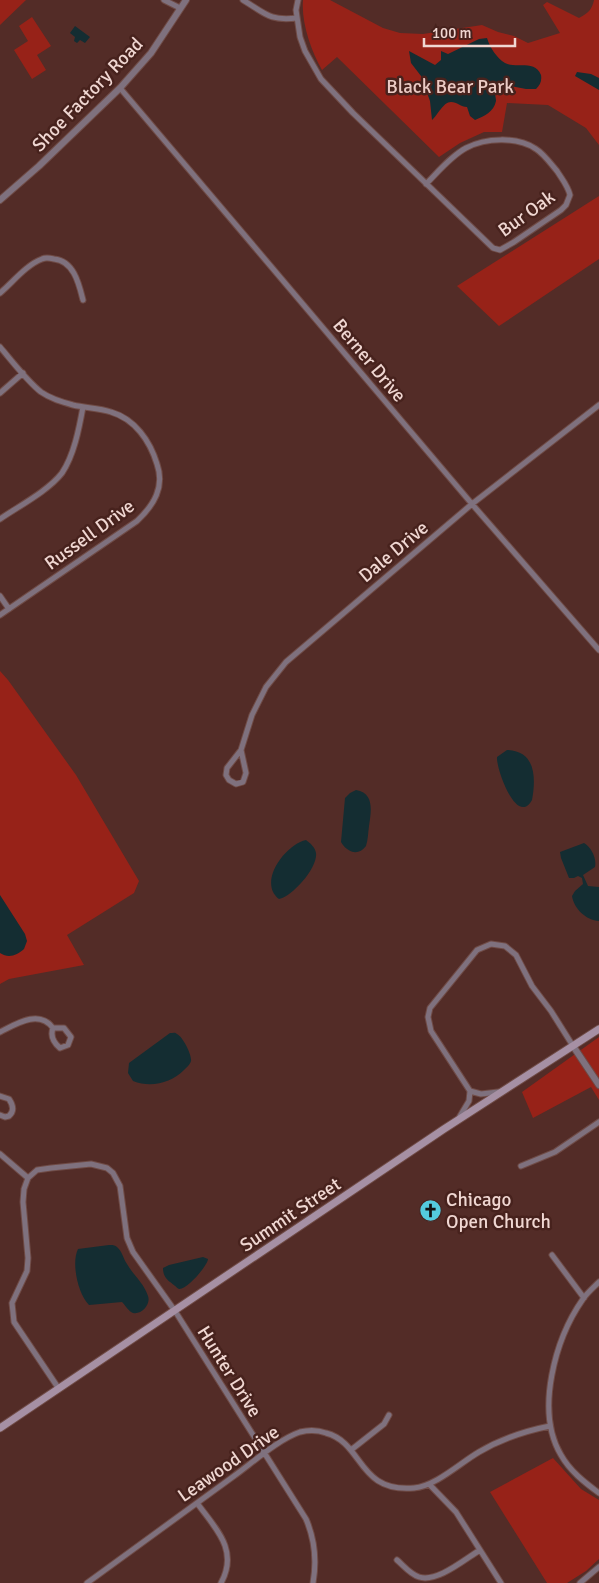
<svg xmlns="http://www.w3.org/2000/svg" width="599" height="1583" viewBox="0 0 599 1583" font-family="Signika,sans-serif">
  <rect width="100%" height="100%" fill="#532c27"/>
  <!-- green -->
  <path fill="#972218" d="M 0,0 L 26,0 L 0,25 Z
    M 303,0 L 330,0 L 383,28 L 400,33 L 423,34 L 482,25 L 498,32 L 514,36 L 528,43 L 560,33 L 543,5 L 547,2 L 579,18 C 588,13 592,10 594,0 L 599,0 L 599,145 L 586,128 L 548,105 L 507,103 L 502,132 L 484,132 L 460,143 L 439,157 L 337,57 L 322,70 C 311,51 301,22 303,0 Z
    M 32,17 L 51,46 L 37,55 L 46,70 L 32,79 L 14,50 L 28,41 L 19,26 Z
    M 599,196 L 599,259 L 499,326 L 457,286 Z
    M 0,671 L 8,680 L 76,775 L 139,881 L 134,893 L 67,935 L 84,965 L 9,979 L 0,984 Z
    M 599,1037 L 599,1100 L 591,1087 L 533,1118 L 522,1092 Z
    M 553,1458 L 581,1489 L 599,1500 L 599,1559 L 586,1571 L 567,1583 L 547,1583 L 490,1492 Z"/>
  <!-- water -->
  <path fill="#142d32" d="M 75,26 L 90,37 L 85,43 L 80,40 L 77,43 L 74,41 L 75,37 L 70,33 Z
    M 487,38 C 490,48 497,58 505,63 C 516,69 535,59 541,75 C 542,81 540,85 536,89 L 526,89 L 505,85 C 502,87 496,89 495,93 C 495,96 496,98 496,101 C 494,112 484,116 475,120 L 470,116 L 467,107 C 461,107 457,102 451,102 C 443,102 438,115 432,120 L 430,101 L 421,76 L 411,63 L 409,51 L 435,65 L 441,60 L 441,51 L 448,54 L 479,39 Z
    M 577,72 L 591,74 L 599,78 L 599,90 L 575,76 Z
    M 507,750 C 536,751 536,778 532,800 C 517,827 496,769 497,757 Z
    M 356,790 C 375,793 371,812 369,826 C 368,833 368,840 366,846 C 358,857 347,852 341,842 L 345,798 L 350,793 Z
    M 306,840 C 310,843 315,847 316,853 C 318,867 293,896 279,899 C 257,882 286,844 306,840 Z
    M 584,843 C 591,847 597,858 595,867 L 583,875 L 588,886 L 599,887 L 599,921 C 586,920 574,909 572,896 L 575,891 L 583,884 L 582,878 L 578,876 L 574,878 L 569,878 L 561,858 L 560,852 Z
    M 0,895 L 25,934 L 27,941 L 24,949 C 17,955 9,959 0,953 Z
    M 170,1033 C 173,1033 175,1032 177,1034 C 183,1037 192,1055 191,1061 C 190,1065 186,1068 184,1070 C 171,1083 151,1088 133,1081 L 128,1073 L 129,1063 Z
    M 109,1245 C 113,1245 114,1245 117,1247 C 122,1251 123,1258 127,1264 C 133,1275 144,1283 148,1296 C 151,1304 142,1315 133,1313 C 129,1312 125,1305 122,1302 L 89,1305 C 78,1294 71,1263 78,1249 Z
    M 203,1257 L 208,1259 C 208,1265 187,1290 179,1289 C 177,1288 172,1283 170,1282 C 165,1278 163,1274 163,1268 L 169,1265 Z"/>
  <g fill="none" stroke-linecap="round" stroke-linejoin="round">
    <defs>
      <path id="minor" d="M 164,0 L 180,8
        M 243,0 C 266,14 269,21 297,18
        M 298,0 L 296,10 L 300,37 L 305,51 L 321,79 L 353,113 L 493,248 L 500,250 L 514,242 L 561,210 L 566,205 L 570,195 C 568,186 562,179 557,171 C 551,164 544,154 536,149 C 517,136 485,138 466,148 C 451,156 438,172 426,184
        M 120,88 L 472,504 L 599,650
        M 0,293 C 13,282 26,265 42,259 C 46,257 50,258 54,259 C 74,261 79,284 83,300
        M 0,347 C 12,361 27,381 41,392 C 51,399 62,402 73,405 C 86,408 99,408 111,412 C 135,419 150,441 157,464 C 165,487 154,505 137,521 L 0,615
        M 0,393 L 23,373
        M 0,519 C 19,506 48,491 62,473 C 74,455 79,429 83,407
        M 0,596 L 9,609
        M 241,750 L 246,773 L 243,782 L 236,784 L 229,780 L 226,775 L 227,768 L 241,750 L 252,715 L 266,687 L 286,662 L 472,504 L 599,405
        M 0,1032 C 16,1024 39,1009 53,1028 L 64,1028 L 71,1037 L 68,1045 L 60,1048 C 53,1042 50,1036 53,1028
        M 470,1091 L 431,1031 L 428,1017 L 430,1008 L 477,950 L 491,944 L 505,946 L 516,955 L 532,986 L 551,1011 L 573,1046
        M 0,1096 L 9,1099 C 13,1105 15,1111 9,1116 L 5,1117 L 0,1115
        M 460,1116 L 469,1101 L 470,1091 L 481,1094 L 498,1092
        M 0,1154 L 28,1178
        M 521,1166 L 555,1152 L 599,1122
        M 552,1255 L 584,1298
        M 599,1282 C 594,1287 587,1293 583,1299 C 555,1339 535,1411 561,1455 C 570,1471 584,1482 599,1493
        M 59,1389 L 14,1322 L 12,1303 L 27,1271 L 28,1258 L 23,1202 L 24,1189 L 28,1178 L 37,1170 L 51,1168 L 91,1164 L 107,1168 L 113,1173 L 120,1186 L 127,1238 L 133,1252 L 175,1311 L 306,1519 C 315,1540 317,1560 313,1583
        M 351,1450 L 384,1424 L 389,1415
        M 429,1484 L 456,1512 L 501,1583
        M 197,1503 C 216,1529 239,1550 221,1583
        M 397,1560 C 404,1566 410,1574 419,1577 C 437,1583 465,1559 480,1550
        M 87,1583 C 136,1547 185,1512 234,1476 C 252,1463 279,1439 300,1432 C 308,1430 318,1430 326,1433 C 364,1443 357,1493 414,1488 C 436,1486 460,1463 479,1452 C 501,1439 525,1431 550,1426
        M 580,1583 L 599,1567"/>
      <path id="tertiary" d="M 0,200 L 39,166 L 120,88 L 151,53 L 186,0
        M 573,1046 L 599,1085"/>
      <path id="secondary" d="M 0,1428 L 444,1129 L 599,1029"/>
    </defs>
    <!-- minor casing -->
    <use href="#minor" stroke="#6f4b46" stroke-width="7"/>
    <!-- tertiary casing -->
    <use href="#tertiary" stroke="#6f4b46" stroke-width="8"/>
    <!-- secondary casing -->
    <use href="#secondary" stroke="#6f4b46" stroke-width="9"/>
    <!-- minor -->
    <use href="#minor" stroke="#7f717e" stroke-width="5"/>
    <!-- tertiary -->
    <use href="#tertiary" stroke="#7f717e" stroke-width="6"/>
    <!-- secondary -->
    <use href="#secondary" stroke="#a690a4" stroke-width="7"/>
  </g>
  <!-- icons -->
  <defs>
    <symbol id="church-disc" viewBox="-11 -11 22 22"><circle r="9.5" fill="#54cadd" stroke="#47221d"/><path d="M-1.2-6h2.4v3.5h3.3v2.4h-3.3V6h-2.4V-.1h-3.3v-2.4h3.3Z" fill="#111"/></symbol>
  </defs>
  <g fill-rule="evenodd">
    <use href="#church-disc" x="418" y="1198" width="25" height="25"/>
  </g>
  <g text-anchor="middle" stroke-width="5" stroke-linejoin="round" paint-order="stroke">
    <!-- park labels -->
    <g font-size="19" fill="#ebcac4" stroke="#47221d">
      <text x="450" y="93">Black Bear Park</text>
    </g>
    <!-- street labels -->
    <g font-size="19" fill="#f0d7d2" stroke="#47221d">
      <text transform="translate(87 94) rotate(-46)" y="7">Shoe Factory Road</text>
      <text transform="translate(526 213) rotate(-36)" y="7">Bur Oak</text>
      <text transform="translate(370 360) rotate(50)" y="7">Berner Drive</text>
      <text transform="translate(89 534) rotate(-36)" y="7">Russell Drive</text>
      <text transform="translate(393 551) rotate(-40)" y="7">Dale Drive</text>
      <text transform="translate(290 1214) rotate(-34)" y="7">Summit Street</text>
      <text transform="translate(230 1371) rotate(58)" y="7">Hunter Drive</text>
      <text transform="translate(228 1463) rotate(-35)" y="7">Leawood Drive</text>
    </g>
    <!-- poi labels -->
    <g font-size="19" fill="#f0d7d2" stroke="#47221d" text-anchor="start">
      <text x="446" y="1206">Chicago<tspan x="446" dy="22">Open Church</tspan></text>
    </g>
  </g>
  <!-- scale -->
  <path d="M424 38v8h91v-8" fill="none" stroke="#f0d7d2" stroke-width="2.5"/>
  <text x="432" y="38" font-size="15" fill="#f0d7d2" stroke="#47221d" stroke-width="4" paint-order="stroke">100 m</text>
</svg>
